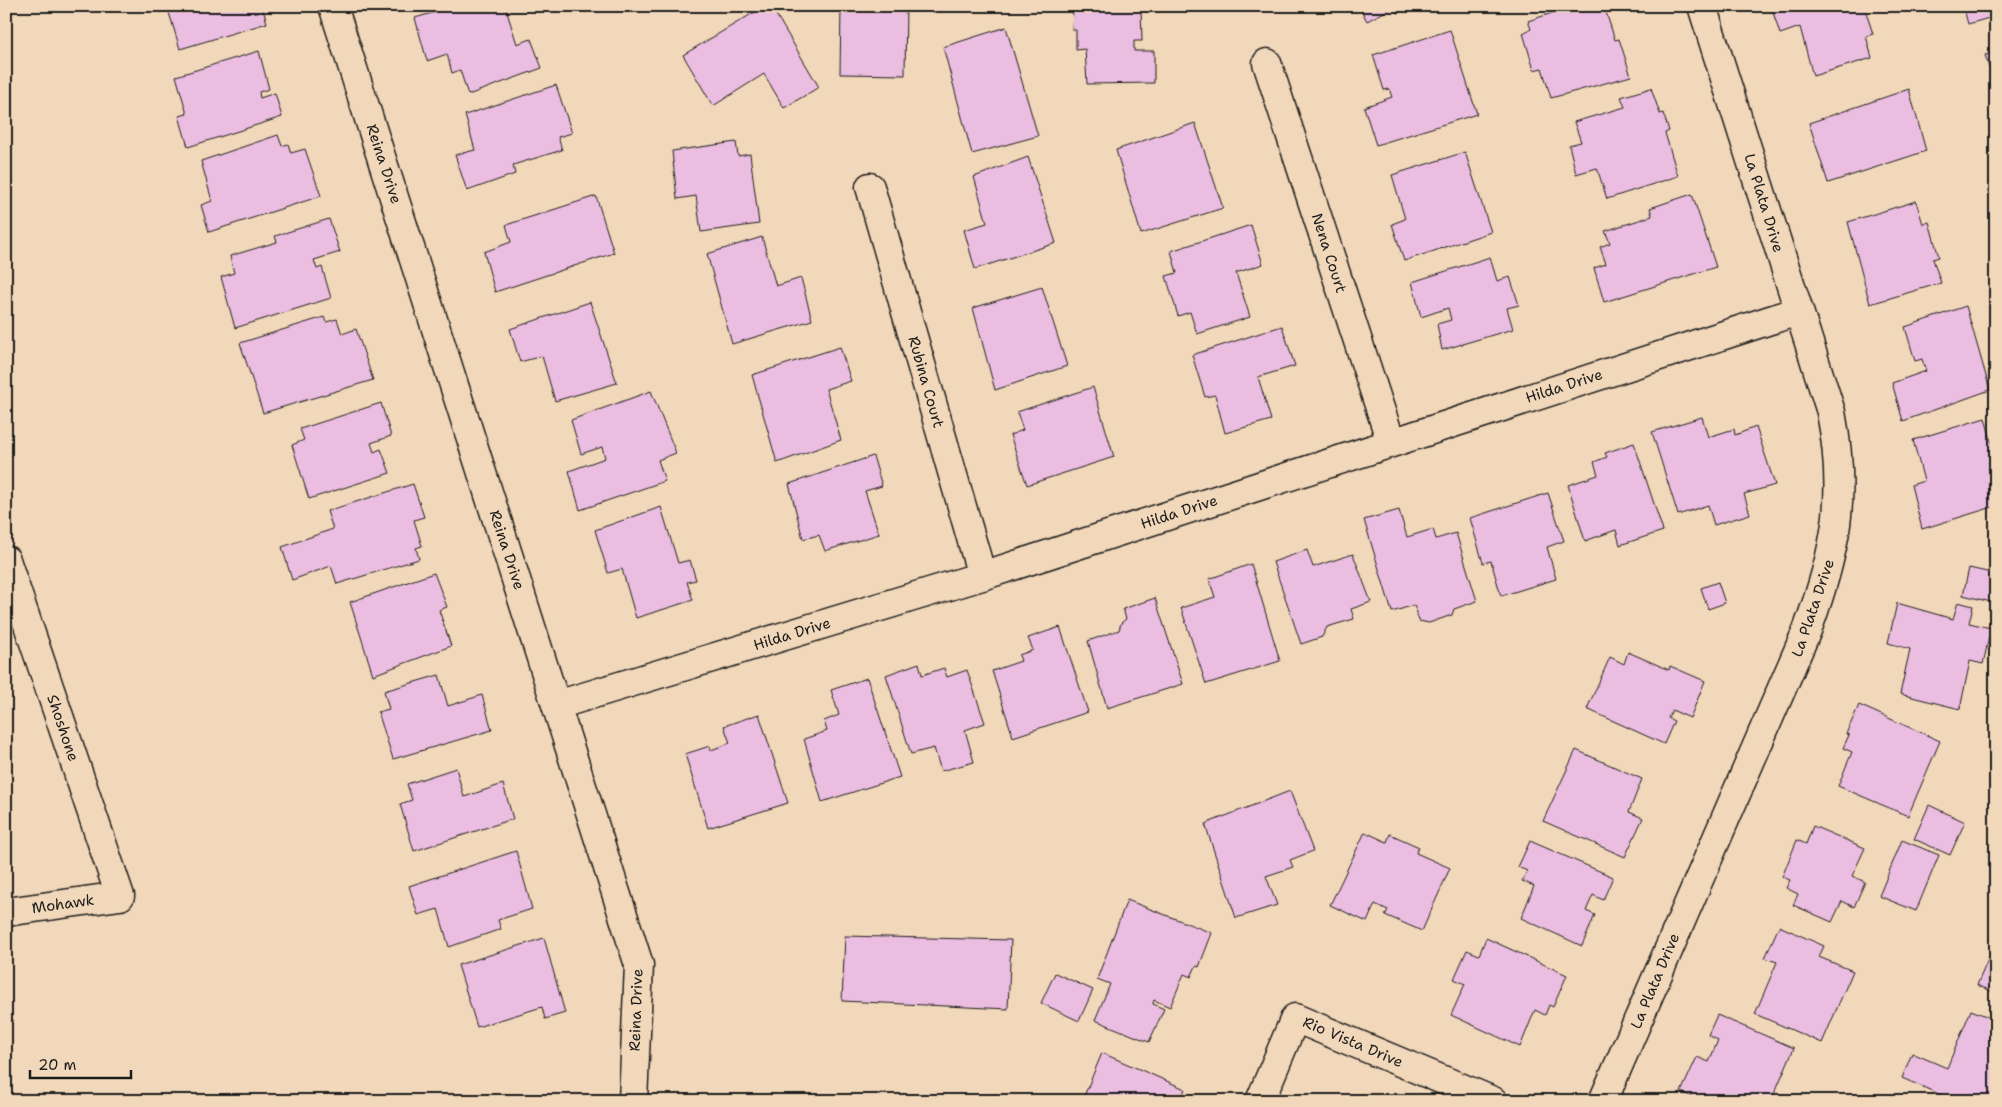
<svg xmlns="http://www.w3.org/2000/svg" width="2002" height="1107" viewBox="0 0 2002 1107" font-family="'Shantell Sans',sans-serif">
  <rect width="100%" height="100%" fill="#f2d8ba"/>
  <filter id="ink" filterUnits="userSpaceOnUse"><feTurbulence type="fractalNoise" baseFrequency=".02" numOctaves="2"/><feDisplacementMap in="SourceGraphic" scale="10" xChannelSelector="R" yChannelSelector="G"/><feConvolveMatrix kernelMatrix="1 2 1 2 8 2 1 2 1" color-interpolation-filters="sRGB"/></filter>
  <g filter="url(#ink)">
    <!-- building -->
    <path fill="#ebbde1" stroke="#1c1c1c" d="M 167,6 L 262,6 L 267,23 L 180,49 Z
      M 456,6 L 505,6 L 517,44 L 531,39 L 542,68 L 468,95 L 460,70 L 452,73 L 447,54 L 427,61 L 415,18 Z
      M 765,6 L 771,6 L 819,87 L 784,108 L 764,74 L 713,106 L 683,55 Z
      M 841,6 L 906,6 L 905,75 L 840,74 Z
      M 1359,6 L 1411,6 L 1397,13 L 1394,7 L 1367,21 Z
      M 1573,6 L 1604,6 L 1615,40 L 1619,39 L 1631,76 L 1551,98 L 1542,68 L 1534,70 L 1523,33 L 1531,29 L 1528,21 Z
      M 1771,6 L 1864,6 L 1873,34 L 1866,36 L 1872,58 L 1813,76 L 1800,27 L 1780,34 Z
      M 1963,6 L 1996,6 L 1996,16 L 1968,24 Z
      M 1141,8 L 1142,41 L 1134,41 L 1134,51 L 1154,51 L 1154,83 L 1087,84 L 1085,49 L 1076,50 L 1076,30 L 1072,30 L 1073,9 Z
      M 1006,27 L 1038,136 L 972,154 L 943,47 Z
      M 1450,30 L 1477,114 L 1376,145 L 1364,107 L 1392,97 L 1389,89 L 1384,90 L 1373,55 Z
      M 259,51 L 269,89 L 259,92 L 260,98 L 275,93 L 282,117 L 188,147 L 179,116 L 187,114 L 176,76 Z
      M 1996,52 L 1996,89 L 1985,55 Z
      M 556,85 L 572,133 L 558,137 L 562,150 L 513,165 L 515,174 L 467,191 L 455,155 L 475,150 L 465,115 Z
      M 1651,88 L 1660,114 L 1663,113 L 1669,131 L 1665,133 L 1678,176 L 1607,199 L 1597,168 L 1576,174 L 1569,145 L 1581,142 L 1574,122 L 1625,107 L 1621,97 Z
      M 1909,89 L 1926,151 L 1828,183 L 1809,123 Z
      M 1195,123 L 1223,208 L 1141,234 L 1116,150 Z
      M 278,135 L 282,146 L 288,144 L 291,153 L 305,149 L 321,196 L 209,232 L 201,205 L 212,201 L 201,161 Z
      M 736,142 L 738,156 L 750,154 L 759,224 L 701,232 L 696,196 L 677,199 L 672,151 Z
      M 1465,152 L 1491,232 L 1404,261 L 1392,224 L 1405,219 L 1392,175 Z
      M 1028,157 L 1056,243 L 975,269 L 964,230 L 987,223 L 974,177 Z
      M 1692,194 L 1716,267 L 1604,302 L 1594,268 L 1606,264 L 1600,247 L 1610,243 L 1605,231 L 1652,216 L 1650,208 Z
      M 596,196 L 614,253 L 495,292 L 484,252 L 511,242 L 506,225 Z
      M 1916,201 L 1923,224 L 1929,222 L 1939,257 L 1933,259 L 1941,283 L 1870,304 L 1848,222 Z
      M 329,219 L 340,252 L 314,260 L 317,269 L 322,267 L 331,298 L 235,328 L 221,277 L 234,273 L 230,256 L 277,242 L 275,236 Z
      M 1251,225 L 1263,264 L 1236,273 L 1250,317 L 1197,334 L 1190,312 L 1178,316 L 1166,276 L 1177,273 L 1171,251 Z
      M 762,237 L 776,286 L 801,278 L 812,320 L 732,344 L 707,254 Z
      M 1490,257 L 1497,281 L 1510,277 L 1519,305 L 1507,308 L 1513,329 L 1442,350 L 1437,324 L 1451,320 L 1448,308 L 1421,317 L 1412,282 Z
      M 1042,287 L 1067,366 L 995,390 L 973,308 Z
      M 590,302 L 617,383 L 555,401 L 542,356 L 520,362 L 510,329 Z
      M 1966,306 L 1990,390 L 1903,421 L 1892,383 L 1926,371 L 1922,359 L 1915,361 L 1905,327 Z
      M 324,317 L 326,322 L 337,319 L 342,334 L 356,329 L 373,380 L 263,413 L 240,343 Z
      M 1282,326 L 1295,366 L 1258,377 L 1271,420 L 1225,433 L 1215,395 L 1205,397 L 1192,355 Z
      M 840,347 L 851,381 L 826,389 L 841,440 L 777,463 L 752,375 Z
      M 1093,387 L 1114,457 L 1027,485 L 1010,435 L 1023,430 L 1017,412 Z
      M 651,391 L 676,453 L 658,460 L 665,481 L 580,510 L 569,471 L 605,458 L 602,447 L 581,454 L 571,420 Z
      M 381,403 L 391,436 L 371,443 L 374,452 L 381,449 L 390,473 L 309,499 L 292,445 L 304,440 L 300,429 Z
      M 1702,417 L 1708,437 L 1734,429 L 1735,435 L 1756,427 L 1775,485 L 1744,494 L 1750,514 L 1714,525 L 1708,505 L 1678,515 L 1652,432 Z
      M 1985,418 L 1996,457 L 1996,506 L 1922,529 L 1911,485 L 1924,481 L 1913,440 Z
      M 1634,443 L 1663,531 L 1620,545 L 1616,530 L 1585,541 L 1568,485 L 1598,475 L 1594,462 L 1607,457 L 1605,453 Z
      M 873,456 L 882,486 L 865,491 L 879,534 L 825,551 L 819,535 L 803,539 L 789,484 Z
      M 413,484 L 424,517 L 414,520 L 422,546 L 416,548 L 419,559 L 337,584 L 331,566 L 292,580 L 282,547 L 333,529 L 327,511 Z
      M 1548,493 L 1564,541 L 1547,547 L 1556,579 L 1501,596 L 1491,561 L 1483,563 L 1470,518 Z
      M 661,507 L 678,563 L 690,560 L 696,580 L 687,582 L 693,600 L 636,618 L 622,569 L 608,573 L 595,530 Z
      M 1399,510 L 1407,537 L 1433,529 L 1436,539 L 1456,533 L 1477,601 L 1454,609 L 1452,615 L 1429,623 L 1419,621 L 1414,605 L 1392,612 L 1364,520 Z
      M 1307,550 L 1313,567 L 1353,554 L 1371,602 L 1351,609 L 1354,619 L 1327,627 L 1322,637 L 1301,644 L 1273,562 Z
      M 1251,564 L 1280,661 L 1206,684 L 1181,608 L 1215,597 L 1209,579 Z
      M 1969,568 L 1996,574 L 1995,603 L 1963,595 Z
      M 434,573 L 447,607 L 439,610 L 451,646 L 373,675 L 350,602 Z
      M 1718,582 L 1725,603 L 1708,609 L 1701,588 Z
      M 1155,598 L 1183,684 L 1107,708 L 1088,641 L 1119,630 L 1121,623 L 1126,619 L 1123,609 Z
      M 1958,602 L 1973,606 L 1969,623 L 1991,628 L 1983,664 L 1970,661 L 1960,709 L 1900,694 L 1910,649 L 1888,643 L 1897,603 L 1953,619 Z
      M 1060,627 L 1088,712 L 1013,737 L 992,671 L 1021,661 L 1019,655 L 1033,650 L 1028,638 Z
      M 1628,652 L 1669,670 L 1670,666 L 1705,681 L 1690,718 L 1672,710 L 1668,718 L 1674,721 L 1664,744 L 1587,709 L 1610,657 L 1624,664 Z
      M 919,663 L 922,675 L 944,668 L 947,677 L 967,670 L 985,723 L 965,730 L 974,762 L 941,771 L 934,748 L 911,754 L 886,675 Z
      M 439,675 L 448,706 L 482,695 L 492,730 L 393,759 L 378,712 L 389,709 L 384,691 Z
      M 867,678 L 900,777 L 822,802 L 804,739 L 827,731 L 824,721 L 839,715 L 831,690 Z
      M 1859,705 L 1940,741 L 1908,816 L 1838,786 L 1852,752 L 1843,748 L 1849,735 L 1846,734 Z
      M 759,714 L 788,803 L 708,828 L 685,754 L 710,746 L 711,750 L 730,743 L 724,726 Z
      M 1576,750 L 1642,779 L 1629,812 L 1643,818 L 1625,857 L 1543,821 Z
      M 456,768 L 464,797 L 503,784 L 513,819 L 414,851 L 400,804 L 412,800 L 407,784 Z
      M 1290,791 L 1313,851 L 1290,860 L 1293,867 L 1266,876 L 1277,905 L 1236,918 L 1205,824 Z
      M 1929,805 L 1965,822 L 1950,855 L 1914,839 Z
      M 1813,826 L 1865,848 L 1852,876 L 1865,882 L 1854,907 L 1842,901 L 1832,922 L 1793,905 L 1798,894 L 1786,888 L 1790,880 L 1782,877 L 1797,840 L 1806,844 Z
      M 1365,832 L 1387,842 L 1390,834 L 1419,847 L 1416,853 L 1450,868 L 1422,931 L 1385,915 L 1388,910 L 1375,904 L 1367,922 L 1330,905 Z
      M 1902,840 L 1939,855 L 1916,911 L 1879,896 Z
      M 1530,841 L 1613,877 L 1603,900 L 1593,895 L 1586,911 L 1595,915 L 1582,946 L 1521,918 L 1534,886 L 1522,881 L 1527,871 L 1518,867 Z
      M 516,851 L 532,909 L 498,920 L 501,929 L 449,947 L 438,909 L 418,915 L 409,886 Z
      M 1127,900 L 1212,933 L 1199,967 L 1196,966 L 1191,977 L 1184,974 L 1170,1007 L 1154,1000 L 1153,1004 L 1164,1009 L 1149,1042 L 1095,1020 L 1110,984 L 1097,979 Z
      M 1779,926 L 1824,946 L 1819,957 L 1853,971 L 1822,1043 L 1755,1014 L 1777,962 L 1765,958 Z
      M 845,936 L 1011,940 L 1008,1009 L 842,1001 Z
      M 544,938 L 565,1013 L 545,1019 L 542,1007 L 477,1027 L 458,965 Z
      M 1486,938 L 1567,975 L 1553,1007 L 1549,1005 L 1545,1015 L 1535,1010 L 1520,1047 L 1451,1015 L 1465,984 L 1454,979 L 1467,950 L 1479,955 Z
      M 1996,941 L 1996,993 L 1977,985 Z
      M 1055,973 L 1093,990 L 1079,1021 L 1041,1003 Z
      M 1971,1010 L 1996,1020 L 1996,1101 L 1955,1101 L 1902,1078 L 1912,1053 L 1947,1068 Z
      M 1717,1015 L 1794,1048 L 1771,1101 L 1701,1101 L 1681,1092 L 1697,1057 L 1709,1062 L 1718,1040 L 1708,1035 Z
      M 1102,1053 L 1185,1089 L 1180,1101 L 1082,1101 Z"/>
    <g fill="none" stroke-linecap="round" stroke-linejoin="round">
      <defs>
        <path id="minor" d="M 333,6 L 639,965 L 633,1101
          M 1267,63 L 1391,442
          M 870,187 L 982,576
          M 6,560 L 120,896 L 6,912
          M 557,705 L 982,576 L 1798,311
          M 1260,1101 L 1295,1018 L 1493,1101
          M 1603,1101 L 1808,628 C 1837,548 1847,496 1831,412 L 1702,6"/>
      </defs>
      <!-- minor casing -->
      <use href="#minor" stroke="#1c1c1c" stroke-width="31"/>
      <!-- minor -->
      <use href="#minor" stroke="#f2d8ba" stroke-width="28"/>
    </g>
  </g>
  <g text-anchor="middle" stroke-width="4" stroke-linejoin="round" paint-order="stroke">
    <!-- street labels -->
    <g font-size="15" fill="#1c1c1c" stroke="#f2d8ba">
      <text transform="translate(384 164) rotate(72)" y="5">Reina Drive</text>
      <text transform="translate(1764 203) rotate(73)" y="5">La Plata Drive</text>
      <text transform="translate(1329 253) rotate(72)" y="5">Nena Court</text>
      <text transform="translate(926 382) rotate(74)" y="5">Rubina Court</text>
      <text transform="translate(1564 386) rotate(-18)" y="5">Hilda Drive</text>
      <text transform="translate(1179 512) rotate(-18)" y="5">Hilda Drive</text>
      <text transform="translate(507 550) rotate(72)" y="5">Reina Drive</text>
      <text transform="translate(1813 608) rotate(-71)" y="5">La Plata Drive</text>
      <text transform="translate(792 634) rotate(-17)" y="5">Hilda Drive</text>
      <text transform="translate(63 728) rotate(71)" y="5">Shoshone</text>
      <text transform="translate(63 904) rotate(-8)" y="5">Mohawk</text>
      <text transform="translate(1655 981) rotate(-67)" y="5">La Plata Drive</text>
      <text transform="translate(636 1010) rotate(-88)" y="5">Reina Drive</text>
      <text transform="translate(1353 1042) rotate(23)" y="5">Rio Vista Drive</text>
    </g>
  </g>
  <!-- margin -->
  <rect width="2002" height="1107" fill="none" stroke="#f2d8ba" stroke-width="25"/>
  <rect x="12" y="12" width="1977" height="1082" fill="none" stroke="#1c1c1c" stroke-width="2" filter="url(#ink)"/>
  <!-- scale -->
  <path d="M30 1070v8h101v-8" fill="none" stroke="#1c1c1c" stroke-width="2.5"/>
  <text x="38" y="1070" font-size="15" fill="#1c1c1c" stroke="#f2d8ba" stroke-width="4" paint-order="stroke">20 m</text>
</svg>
